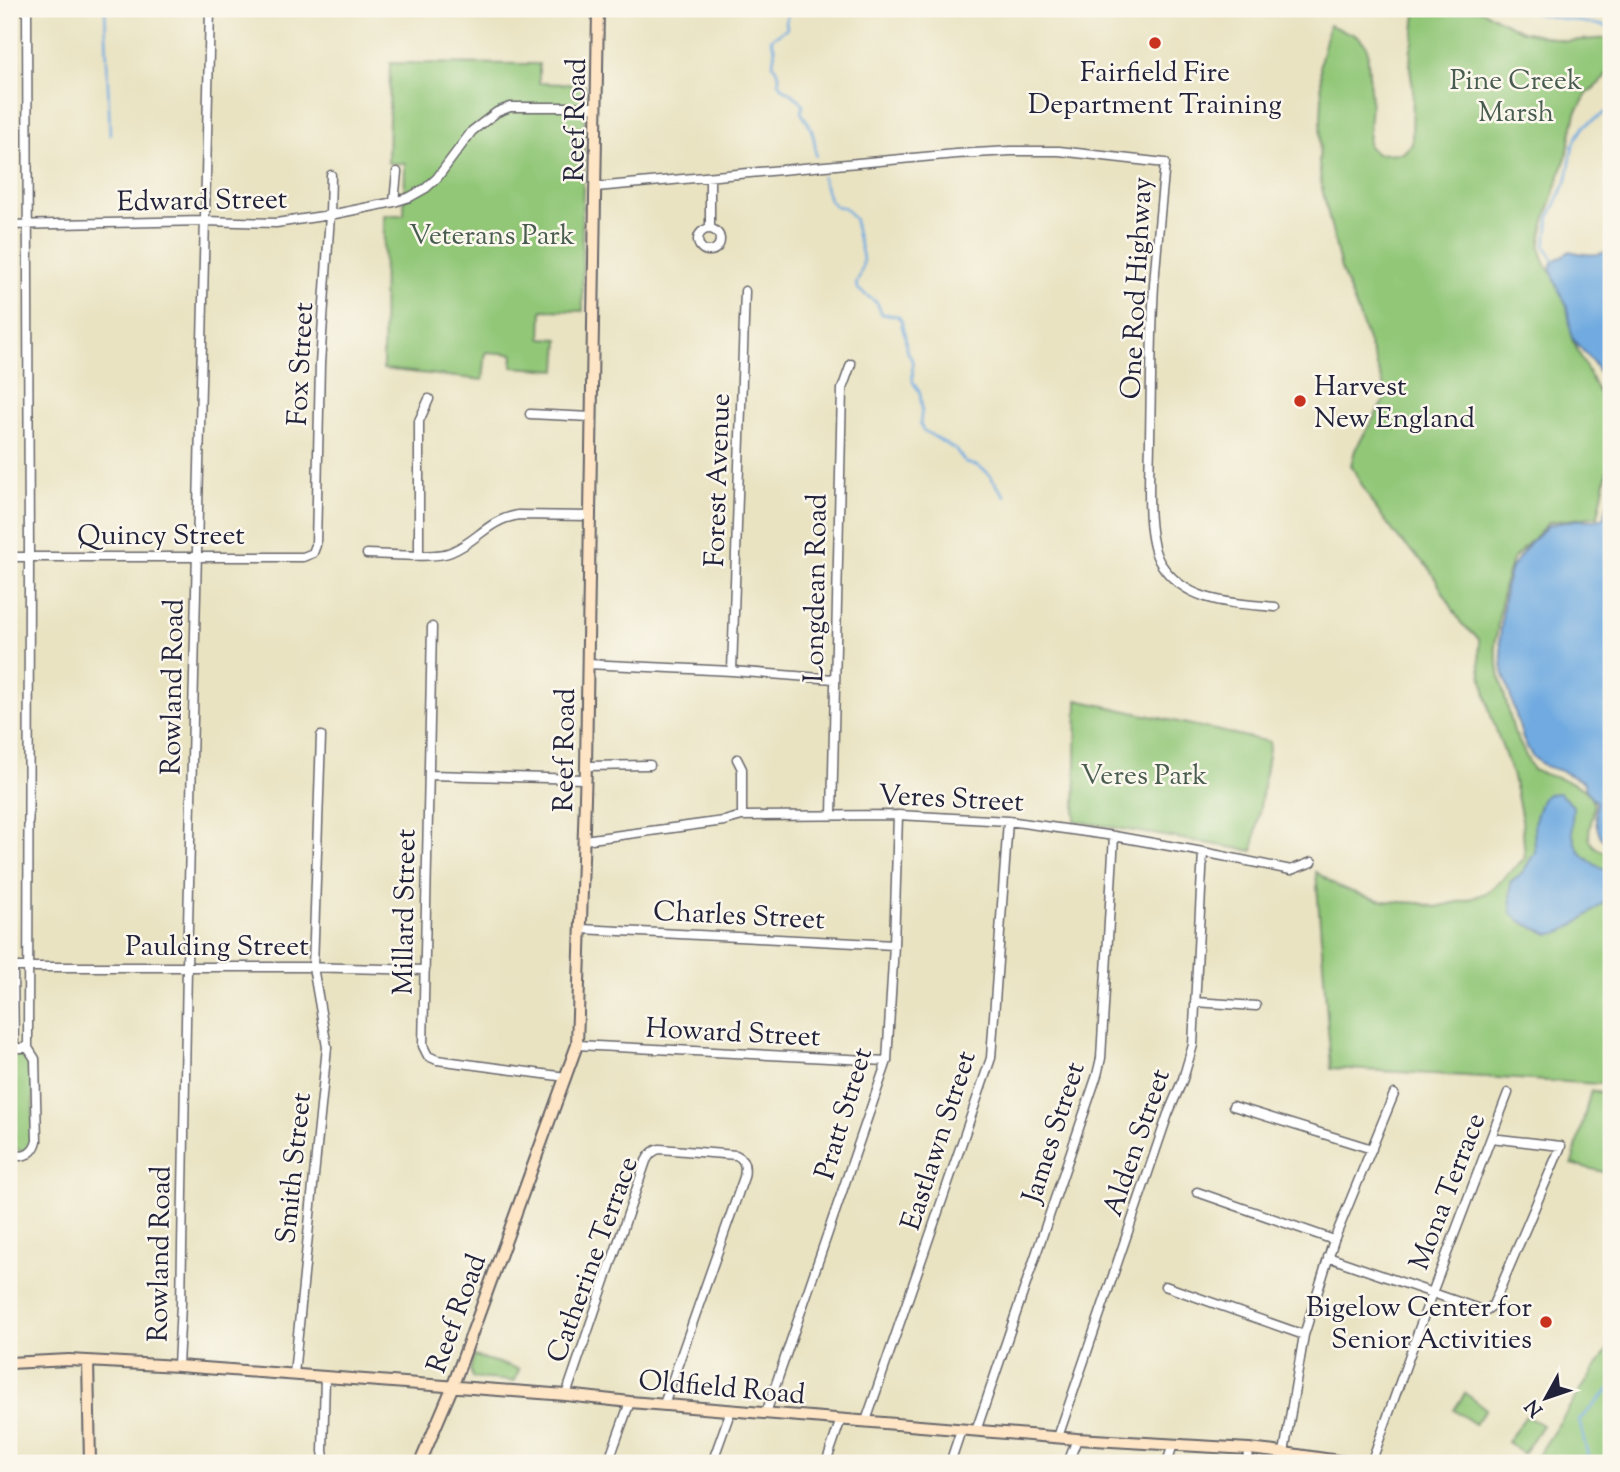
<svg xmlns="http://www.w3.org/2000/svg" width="1620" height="1472" viewBox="0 0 1620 1472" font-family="'Sorts Mill Goudy',serif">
  <rect width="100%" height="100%" fill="#fbf7ec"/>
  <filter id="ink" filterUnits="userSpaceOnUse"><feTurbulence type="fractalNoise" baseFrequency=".0143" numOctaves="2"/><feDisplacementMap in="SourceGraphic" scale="14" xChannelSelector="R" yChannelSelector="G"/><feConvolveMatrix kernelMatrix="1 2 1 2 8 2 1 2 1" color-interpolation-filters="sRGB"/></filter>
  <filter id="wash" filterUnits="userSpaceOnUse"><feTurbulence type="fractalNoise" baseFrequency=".00686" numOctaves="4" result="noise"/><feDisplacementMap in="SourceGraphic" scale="28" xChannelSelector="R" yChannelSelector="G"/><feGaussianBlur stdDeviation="1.57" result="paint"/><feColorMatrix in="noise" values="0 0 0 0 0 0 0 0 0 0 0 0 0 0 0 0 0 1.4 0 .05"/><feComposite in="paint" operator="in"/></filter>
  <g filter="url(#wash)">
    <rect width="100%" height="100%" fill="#e9e3c2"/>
    <!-- green -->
    <path fill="#92c778" stroke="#5a745a" stroke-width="2" d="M 1428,9 L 1479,9 L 1522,31 L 1566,41 L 1611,38 L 1611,69 L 1603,80 L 1587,94 L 1576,113 L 1567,154 L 1544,224 L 1540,247 L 1546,266 L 1582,312 L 1611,304 L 1611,326 L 1572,339 L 1609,414 L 1611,429 L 1611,451 L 1598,516 L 1549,522 L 1512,560 L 1503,588 L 1495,646 L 1500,678 L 1514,732 L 1533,770 C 1548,777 1577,780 1588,793 C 1607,815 1566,842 1611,854 L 1611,1076 L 1599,1084 L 1331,1068 L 1316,872 L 1339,887 L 1364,896 L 1383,901 L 1419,903 L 1436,907 L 1467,900 L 1489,892 L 1525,858 L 1522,819 L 1513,777 L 1490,713 L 1480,668 L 1479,639 L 1461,623 L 1429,568 L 1399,539 L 1372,503 L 1351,465 L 1355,450 L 1389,392 L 1385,389 L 1357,310 L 1341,269 L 1322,188 L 1319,164 L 1322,97 L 1320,64 L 1329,25 L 1358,36 L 1367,46 L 1371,103 L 1368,146 L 1377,154 L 1403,153 L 1412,144 L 1413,89 L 1410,68 L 1411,48 L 1413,42 L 1416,13 Z
      M 390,63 L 539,64 L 539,83 L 586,85 L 582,219 L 583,311 L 542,310 L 541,338 L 559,339 L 557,370 L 512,367 L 513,354 L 486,352 L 483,380 L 383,369 L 384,215 L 404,215 L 405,164 L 388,163 Z
      M 1077,700 L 1270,742 L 1253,851 L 1075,821 Z
      M 19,1052 C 27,1052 30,1056 33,1063 L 33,1143 L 29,1149 L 21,1151 L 14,1148 L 9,1141 L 9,1064 L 12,1057 Z
      M 1591,1090 L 1611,1096 L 1611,1174 L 1572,1164 Z
      M 1611,1344 L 1611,1463 L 1532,1463 L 1539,1454 Z
      M 474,1356 L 519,1369 L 515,1381 L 472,1378 L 470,1370 Z
      M 1465,1393 L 1486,1409 L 1475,1424 L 1454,1410 Z
      M 1526,1416 L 1542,1425 L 1523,1454 L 1507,1442 Z"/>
    <!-- water -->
    <path fill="#70aae0" stroke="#49668e" stroke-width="2" d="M 1611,249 L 1611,392 L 1593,362 L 1572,338 L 1567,306 L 1559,291 L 1550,267 L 1554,261 L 1570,251 C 1585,255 1598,257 1611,249 Z
      M 1611,495 L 1611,847 C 1595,836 1595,821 1596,802 C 1590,797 1586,790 1584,782 L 1561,771 L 1545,766 L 1532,756 L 1523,739 L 1503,671 L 1500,638 L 1505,589 L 1511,568 L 1531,542 L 1549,525 L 1575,520 L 1596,520 L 1603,518 Z
      M 1559,793 L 1573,806 C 1571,828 1570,848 1591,862 C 1598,867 1603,870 1611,871 L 1611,896 C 1599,907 1566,935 1550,934 C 1548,934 1521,922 1519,920 C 1516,918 1514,915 1511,912 L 1510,882 L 1523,872 L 1535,852 L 1534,823 L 1542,799 L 1548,794 Z"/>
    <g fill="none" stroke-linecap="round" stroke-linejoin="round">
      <!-- stream -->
      <path stroke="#70aae0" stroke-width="2.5" d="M 105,9 L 110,135
        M 789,9 L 786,22 L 787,28 L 771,39 L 775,49 L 773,64 L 779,74 L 779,82 L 783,88 L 800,100 L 803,106 L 801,111 C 802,115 805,118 807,121 C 814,132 815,144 816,156
        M 1528,9 L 1536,14 L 1611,27
        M 822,177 L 829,199 L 835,206 L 845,208 L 855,220 C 854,234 863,247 863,262 C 863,269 859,277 856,285 L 859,290 L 877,303 L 882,314 L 898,316 L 902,322 L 902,326 L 905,336 L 906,349 L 912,360 L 913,382 L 920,393 L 922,408 L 920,424 L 923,430 L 956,450 L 966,463 L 978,466 L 987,472 L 1005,496
        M 1555,262 L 1545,246 L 1550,216 L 1567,180 L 1573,145 L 1583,127 L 1611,109
        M 1588,1463 L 1588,1456 L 1579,1420 L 1611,1388"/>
    </g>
  </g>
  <g filter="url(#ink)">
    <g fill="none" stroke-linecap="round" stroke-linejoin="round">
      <defs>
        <path id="street" d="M 27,9 L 29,557 L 28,1048
          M 596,187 L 956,154 L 1011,151 L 1059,151 L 1165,163 C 1161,204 1157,244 1154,285 C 1151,336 1151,387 1150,439 C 1150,470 1144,539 1161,564 C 1187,604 1234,603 1275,607
          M 394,202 L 397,172
          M 9,225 L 205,221 L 276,223 L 330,215 L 394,202 L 410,197 L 426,188 L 437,178 L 472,131 L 497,112 L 510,107 L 597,107
          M 710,228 L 710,177
          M698 240a11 11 0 1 1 22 0a11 11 0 1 1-22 0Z
          M 530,414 L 591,417
          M 367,554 C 386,554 435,559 451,552 C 478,541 486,521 518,515 L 589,516
          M 419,555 L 419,421 L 429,399
          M 9,557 L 303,557 L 313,553 L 316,545 L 320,364 L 330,215 L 331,175
          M 432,627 L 423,1046 L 428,1056 L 437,1060 L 566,1077
          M 587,664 L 732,671 L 834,679
          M 732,671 L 745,291
          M 737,759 L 742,769 L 742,816
          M 586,766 L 650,765
          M 430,775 L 584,779
          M 832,815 L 842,389 L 851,364
          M 584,840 L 724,821 L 742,816 L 898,815 L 1008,821 L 1114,836 L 1203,852 L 1291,870 L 1312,862
          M 581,929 L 894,945
          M 9,967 L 304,967 L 425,970
          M 13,967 L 14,1048
          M 1195,1002 L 1256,1006
          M 577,1045 L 887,1061
          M 9,1052 L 14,1048 L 28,1048 L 35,1059 L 37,1141 C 34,1153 25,1158 14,1155 L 9,1150
          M 1233,1106 L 1372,1149
          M 1197,1192 L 1334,1240
          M 1328,1257 L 1485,1311 L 1493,1305 L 1561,1146 L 1491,1138
          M 1165,1286 L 1304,1335
          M 178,1366 L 181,1304 L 187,967 L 210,9
          M 294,1374 L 327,1047 L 313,967 L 321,736
          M 566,1395 L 646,1161 C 649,1155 653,1150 660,1149 L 736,1155 C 745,1159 746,1167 744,1177 L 664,1404
          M 766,1413 L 887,1061 L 894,945 L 898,815
          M 866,1421 L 991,1058 L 1008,821
          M 976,1431 L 1097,1075 L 1101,1058 L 1114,836
          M 1058,1437 L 1168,1114 L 1183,1079 L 1193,1045 L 1203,852
          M 1284,1453 L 1304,1335 L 1334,1240 L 1394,1094
          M 325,1463 L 323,1451 L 325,1377
          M 608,1463 L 630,1402
          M 712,1463 L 731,1410
          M 826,1463 L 841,1419
          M 950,1463 L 961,1430
          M 1068,1463 L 1077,1439
          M 1167,1463 L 1173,1444
          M 1246,1463 L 1249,1449
          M 1371,1463 L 1432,1293 L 1508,1093"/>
        <path id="secondary" d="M 88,1361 L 90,1463
          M 9,1363 L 69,1360 L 178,1366 L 566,1395 L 630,1402 L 1077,1439 L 1249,1449 L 1284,1453 L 1352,1463
          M 420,1463 L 452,1388 L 577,1045 L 586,766 L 598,9"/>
      </defs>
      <!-- street casing -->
      <use href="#street" stroke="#68666a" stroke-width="11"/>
      <!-- secondary casing -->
      <use href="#secondary" stroke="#68666a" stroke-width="14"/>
      <!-- street -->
      <use href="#street" stroke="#fff" stroke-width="8"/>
      <!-- secondary -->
      <use href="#secondary" stroke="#fde5c5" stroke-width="10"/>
    </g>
  </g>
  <!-- markers -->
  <g fill="#c8321e" stroke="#fbf7ec" stroke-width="2.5">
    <circle cx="1155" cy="43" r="7"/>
    <circle cx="1300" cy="401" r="7"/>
    <circle cx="1546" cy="1322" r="7"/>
  </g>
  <g text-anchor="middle" stroke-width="5" stroke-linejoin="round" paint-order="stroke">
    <!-- poi labels -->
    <g font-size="28" fill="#22223b" stroke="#fbf7ec">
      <text x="1155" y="81">Fairfield Fire<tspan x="1155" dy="32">Department Training</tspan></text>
      <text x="1314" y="395" text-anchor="start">Harvest<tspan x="1314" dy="32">New England</tspan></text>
      <text x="1532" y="1316" text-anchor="end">Bigelow Center for<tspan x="1532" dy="32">Senior Activities</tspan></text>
    </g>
    <!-- park labels -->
    <g font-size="28" fill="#495c50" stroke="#fbf7ec">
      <text x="1516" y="89">Pine Creek<tspan x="1516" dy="32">Marsh</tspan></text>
      <text x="492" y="244">Veterans Park</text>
      <text x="1144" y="784">Veres Park</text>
    </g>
    <!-- street labels -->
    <g font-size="28" fill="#22223b" stroke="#fbf7ec">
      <text transform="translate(574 120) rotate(-89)" y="10">Reef Road</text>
      <text transform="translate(202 199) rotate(-1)" y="10">Edward Street</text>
      <text transform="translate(1135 288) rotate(-87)" y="10">One Rod Highway</text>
      <text transform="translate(299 364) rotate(-87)" y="10">Fox Street</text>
      <text transform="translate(716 480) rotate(-88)" y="10">Forest Avenue</text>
      <text x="161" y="544">Quincy Street</text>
      <text transform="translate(814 588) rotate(-89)" y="10">Longdean Road</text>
      <text transform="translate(171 687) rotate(-89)" y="10">Rowland Road</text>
      <text transform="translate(563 750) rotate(-89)" y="10">Reef Road</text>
      <text transform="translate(951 797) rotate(3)" y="10">Veres Street</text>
      <text transform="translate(403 912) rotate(-89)" y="10">Millard Street</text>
      <text transform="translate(739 914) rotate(3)" y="10">Charles Street</text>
      <text x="217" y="955">Paulding Street</text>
      <text transform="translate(733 1031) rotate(3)" y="10">Howard Street</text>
      <text transform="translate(842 1113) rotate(-73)" y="10">Pratt Street</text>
      <text transform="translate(1052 1132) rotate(-72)" y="10">James Street</text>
      <text transform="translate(937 1140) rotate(-72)" y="10">Eastlawn Street</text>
      <text transform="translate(1135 1142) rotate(-71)" y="10">Alden Street</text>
      <text transform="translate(292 1168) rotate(-84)" y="10">Smith Street</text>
      <text transform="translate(1446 1191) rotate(-69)" y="10">Mona Terrace</text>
      <text transform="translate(158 1254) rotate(-89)" y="10">Rowland Road</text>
      <text transform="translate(591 1259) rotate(-70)" y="10">Catherine Terrace</text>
      <text transform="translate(455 1313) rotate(-70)" y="10">Reef Road</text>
      <text transform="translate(722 1386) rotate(5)" y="10">Oldfield Road</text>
    </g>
  </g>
  <!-- margin -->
  <rect width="1620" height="1472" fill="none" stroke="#fbf7ec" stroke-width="35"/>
  <!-- north arrow -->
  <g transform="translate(1546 1398) rotate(230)" stroke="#fbf7ec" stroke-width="5" paint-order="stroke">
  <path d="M0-5L12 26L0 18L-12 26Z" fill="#22223b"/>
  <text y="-10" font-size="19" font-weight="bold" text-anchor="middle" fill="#22223b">N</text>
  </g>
</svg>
